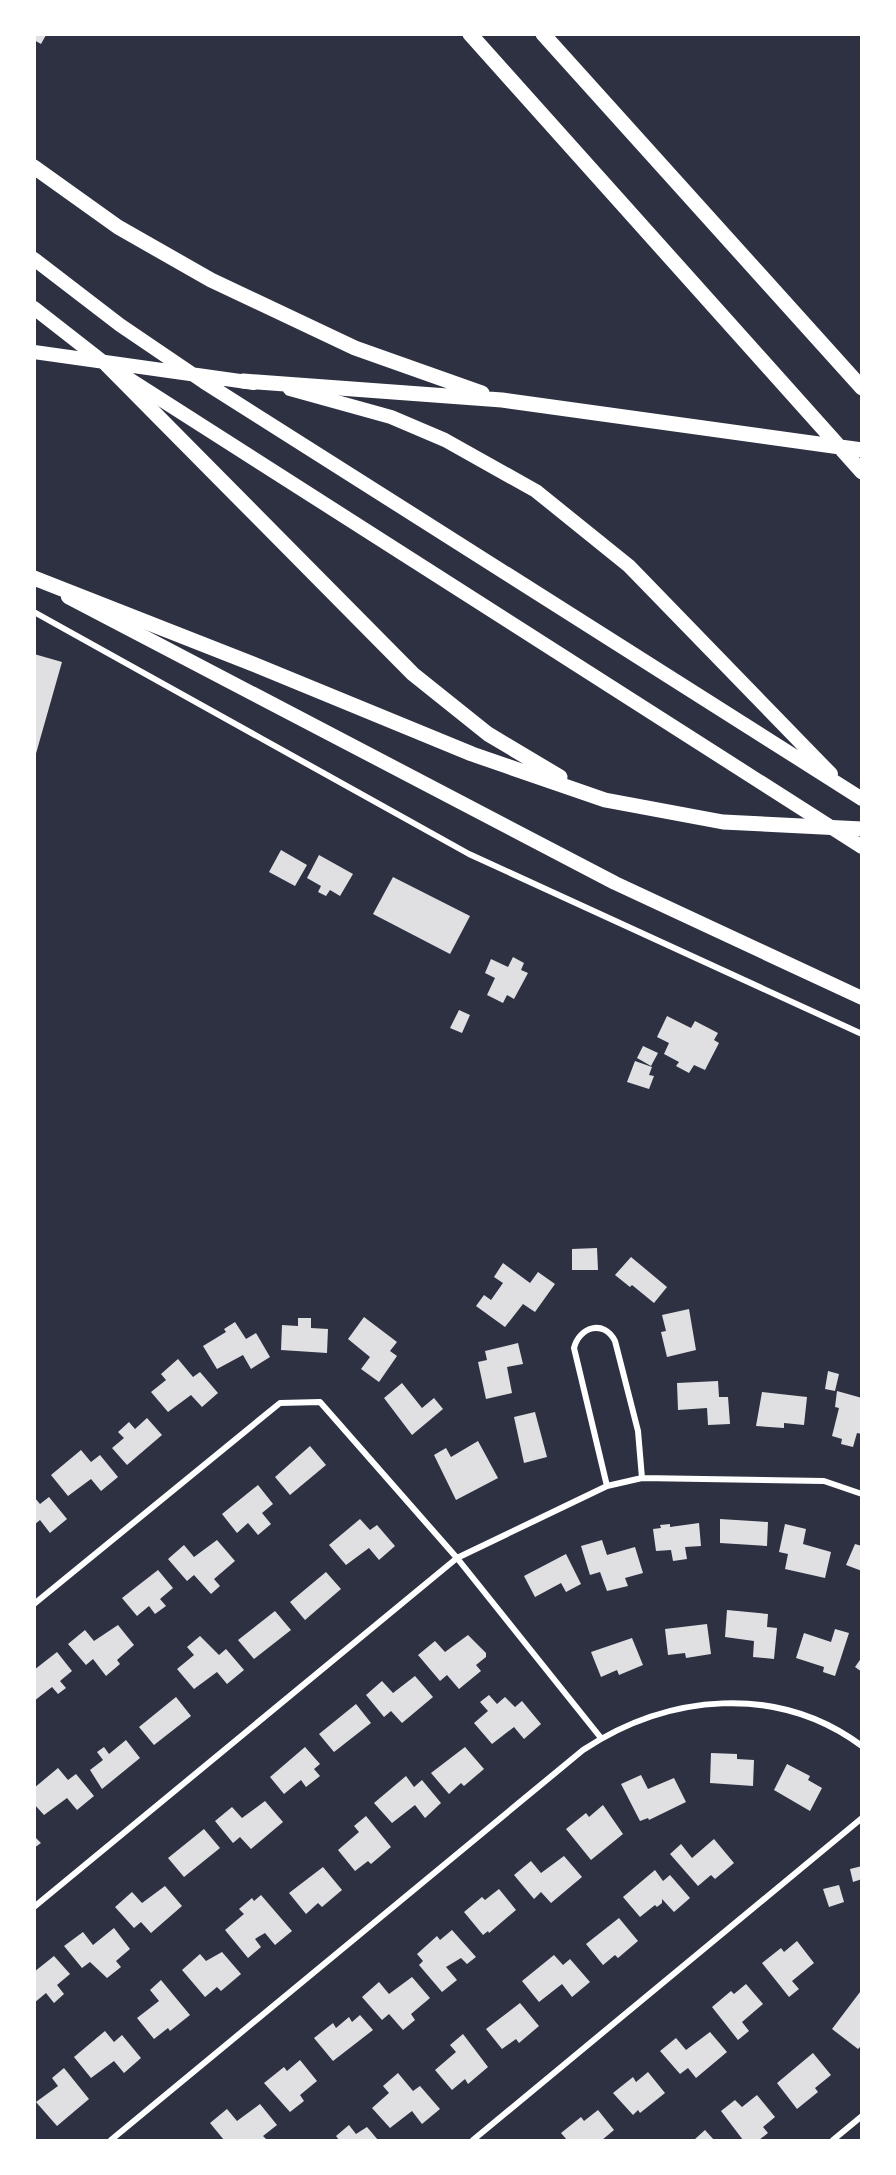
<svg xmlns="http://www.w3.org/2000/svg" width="896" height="2175" viewBox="0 0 896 2175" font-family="'Noto Serif',serif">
  <rect width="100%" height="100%" fill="#2d3142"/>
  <!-- building -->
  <path fill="#e0e0e3" d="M 34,34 L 46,35 L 41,44 L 34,40 Z
    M 34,654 L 62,662 L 35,757 L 34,757 Z
    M 281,850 L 307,865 L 295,886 L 269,872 Z
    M 319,855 L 353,874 L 340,896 L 330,890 L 326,896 L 318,892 L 321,886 L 307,878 Z
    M 393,877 L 470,916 L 450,954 L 373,914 Z
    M 513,957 L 524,963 L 521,970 L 528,973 L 514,999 L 507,995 L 503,1003 L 487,995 L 495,978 L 485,973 L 491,959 L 508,967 Z
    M 459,1010 L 470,1015 L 462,1033 L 450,1028 Z
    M 667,1016 L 691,1028 L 695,1021 L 718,1033 L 714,1040 L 719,1043 L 705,1070 L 694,1065 L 689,1073 L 676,1066 L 679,1062 L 664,1054 L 669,1043 L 657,1037 Z
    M 643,1046 L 658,1053 L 651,1066 L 637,1058 Z
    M 635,1061 L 652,1067 L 649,1075 L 654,1076 L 649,1089 L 627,1082 Z
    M 597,1248 L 598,1270 L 572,1270 L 572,1249 Z
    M 631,1257 L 667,1287 L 654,1303 L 632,1285 L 630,1287 L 615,1275 Z
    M 503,1263 L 530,1283 L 538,1272 L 555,1284 L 535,1312 L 523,1304 L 505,1327 L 476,1306 L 484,1295 L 491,1300 L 503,1283 L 494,1277 Z
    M 689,1309 L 696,1350 L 667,1357 L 661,1332 L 666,1331 L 662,1315 Z
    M 364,1317 L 397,1342 L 390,1351 L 397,1356 L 379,1382 L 361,1369 L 370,1357 L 348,1339 Z
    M 298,1318 L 311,1318 L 311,1328 L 328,1329 L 327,1353 L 281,1350 L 282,1325 L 298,1326 Z
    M 235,1322 L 246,1339 L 256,1333 L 270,1357 L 251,1369 L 243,1355 L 217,1369 L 203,1346 L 226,1332 L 224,1329 Z
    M 518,1343 L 523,1364 L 507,1367 L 512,1393 L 486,1399 L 478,1362 L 487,1360 L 485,1351 Z
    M 178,1359 L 193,1377 L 200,1372 L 218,1393 L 202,1407 L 191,1395 L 168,1412 L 151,1392 L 166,1380 L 161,1374 Z
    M 828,1371 L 839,1374 L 835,1391 L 825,1389 Z
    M 718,1381 L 719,1397 L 728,1397 L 730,1424 L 708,1425 L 707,1408 L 678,1410 L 677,1383 Z
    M 402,1383 L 422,1408 L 434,1398 L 443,1409 L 412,1435 L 384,1398 Z
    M 837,1391 L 862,1398 L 862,1434 L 857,1433 L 853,1447 L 841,1444 L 842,1439 L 832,1436 L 839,1408 L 835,1407 Z
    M 762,1392 L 807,1397 L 804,1425 L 784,1423 L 784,1428 L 756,1426 Z
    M 535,1412 L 547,1457 L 524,1463 L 514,1417 Z
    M 147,1418 L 162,1435 L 127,1465 L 112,1448 L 124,1438 L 118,1432 L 129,1422 L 135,1429 Z
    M 478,1441 L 498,1478 L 456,1500 L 434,1455 L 446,1448 L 451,1457 Z
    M 310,1446 L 326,1465 L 290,1495 L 275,1477 Z
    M 81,1450 L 91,1462 L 100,1455 L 118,1477 L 101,1491 L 91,1479 L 68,1496 L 51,1475 Z
    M 258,1485 L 273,1504 L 262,1513 L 271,1524 L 258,1535 L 248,1523 L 237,1533 L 222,1514 Z
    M 34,1497 L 40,1504 L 49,1497 L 67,1519 L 50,1533 L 40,1520 L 34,1525 Z
    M 360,1519 L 370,1530 L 377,1525 L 395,1546 L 379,1560 L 369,1548 L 346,1565 L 329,1545 Z
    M 720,1519 L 768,1522 L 767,1546 L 720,1543 Z
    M 699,1523 L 701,1546 L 685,1547 L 687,1559 L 673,1561 L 671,1550 L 656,1551 L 653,1529 L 661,1528 L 660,1525 L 670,1524 L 670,1527 Z
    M 785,1524 L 806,1529 L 803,1544 L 831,1552 L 825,1578 L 785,1569 L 788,1554 L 779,1552 Z
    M 217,1540 L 235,1561 L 214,1579 L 220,1586 L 211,1594 L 194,1575 L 187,1581 L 168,1559 L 184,1545 L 194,1557 Z
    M 602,1540 L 607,1555 L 635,1547 L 643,1573 L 625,1578 L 628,1586 L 607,1591 L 600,1572 L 590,1575 L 581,1546 Z
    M 855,1544 L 862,1546 L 862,1571 L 846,1565 Z
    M 566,1554 L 581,1584 L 566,1592 L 561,1583 L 535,1597 L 524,1576 Z
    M 158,1570 L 173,1588 L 160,1599 L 166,1606 L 155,1614 L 149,1606 L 137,1616 L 122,1598 Z
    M 326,1572 L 341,1589 L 305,1620 L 290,1602 Z
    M 727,1610 L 768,1614 L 767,1627 L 777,1628 L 774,1659 L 753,1657 L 754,1641 L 725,1637 Z
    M 275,1611 L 291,1630 L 254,1659 L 238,1640 Z
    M 707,1624 L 711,1654 L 686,1658 L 685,1653 L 668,1655 L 665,1629 Z
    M 118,1625 L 134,1645 L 117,1660 L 120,1664 L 106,1676 L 93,1659 L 86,1665 L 68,1644 L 85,1630 L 94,1641 Z
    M 835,1629 L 849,1633 L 835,1676 L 823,1672 L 824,1667 L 796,1658 L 804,1633 L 831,1642 Z
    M 468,1635 L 486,1653 L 486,1657 L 476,1665 L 481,1671 L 459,1689 L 447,1675 L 440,1681 L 418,1655 L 435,1641 L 445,1652 Z
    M 200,1636 L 219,1655 L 226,1649 L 244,1670 L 227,1684 L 217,1672 L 194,1689 L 177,1669 L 194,1655 L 187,1647 Z
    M 632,1638 L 643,1665 L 619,1675 L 617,1670 L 601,1677 L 591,1652 Z
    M 57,1652 L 72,1671 L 60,1681 L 66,1688 L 58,1694 L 52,1687 L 34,1701 L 34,1670 Z
    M 862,1657 L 862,1672 L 855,1667 Z
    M 415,1676 L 433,1697 L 402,1723 L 391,1711 L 384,1717 L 366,1695 L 382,1681 L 393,1693 Z
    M 489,1695 L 497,1704 L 505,1697 L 515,1707 L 522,1701 L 541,1724 L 524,1739 L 514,1727 L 492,1744 L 474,1723 L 488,1711 L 480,1702 Z
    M 176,1697 L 191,1716 L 154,1745 L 139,1727 Z
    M 356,1704 L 371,1723 L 334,1752 L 319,1734 Z
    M 126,1740 L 140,1758 L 102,1789 L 90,1770 L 103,1760 L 97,1752 L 104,1747 L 109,1754 Z
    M 305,1747 L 320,1764 L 314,1769 L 320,1776 L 306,1787 L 301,1780 L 284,1794 L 270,1777 Z
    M 465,1747 L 484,1769 L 464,1786 L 461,1783 L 449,1794 L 431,1773 Z
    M 711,1753 L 737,1754 L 737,1759 L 754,1760 L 753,1786 L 710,1783 Z
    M 787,1764 L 810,1776 L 808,1780 L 822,1788 L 810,1811 L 774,1790 Z
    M 58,1768 L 68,1780 L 76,1774 L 94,1796 L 77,1810 L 67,1798 L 44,1815 L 34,1804 L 34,1788 Z
    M 641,1775 L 648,1789 L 674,1778 L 686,1802 L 649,1820 L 648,1818 L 640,1821 L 621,1784 Z
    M 406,1776 L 414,1787 L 422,1780 L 441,1803 L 425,1818 L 415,1805 L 392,1823 L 374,1803 Z
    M 265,1801 L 283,1822 L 251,1849 L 240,1837 L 233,1843 L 215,1821 L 232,1807 L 242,1818 Z
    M 603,1805 L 623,1834 L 591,1860 L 566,1829 L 586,1813 L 589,1817 Z
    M 366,1816 L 391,1847 L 371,1864 L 368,1861 L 355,1871 L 338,1850 L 359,1832 L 354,1826 Z
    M 204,1829 L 220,1848 L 184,1877 L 168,1858 Z
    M 34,1836 L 41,1843 L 34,1848 Z
    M 714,1839 L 734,1863 L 715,1879 L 711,1875 L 698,1886 L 670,1854 L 681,1844 L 692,1858 Z
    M 564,1856 L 582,1877 L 551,1903 L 541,1892 L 534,1899 L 514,1875 L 531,1861 L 541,1873 Z
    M 862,1866 L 862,1879 L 853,1882 L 850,1869 Z
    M 323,1867 L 342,1890 L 322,1907 L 318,1903 L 306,1914 L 289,1893 Z
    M 655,1870 L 663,1881 L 670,1875 L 690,1898 L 674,1912 L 662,1899 L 662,1903 L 657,1907 L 655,1905 L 640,1917 L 623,1897 Z
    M 839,1885 L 844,1902 L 829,1907 L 823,1889 Z
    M 165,1886 L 182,1906 L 151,1933 L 141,1922 L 134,1928 L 115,1907 L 132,1892 L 142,1903 Z
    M 499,1889 L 516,1910 L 489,1933 L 488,1931 L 483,1935 L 464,1912 L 482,1897 L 485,1900 Z
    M 261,1895 L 292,1931 L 275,1945 L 265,1933 L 258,1937 L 255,1939 L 261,1947 L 248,1958 L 225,1930 L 244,1914 L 239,1909 L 252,1898 L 254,1901 Z
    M 619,1918 L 638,1941 L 618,1958 L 615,1955 L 603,1965 L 586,1944 Z
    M 114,1928 L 130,1949 L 116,1961 L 121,1967 L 107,1978 L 90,1962 L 82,1968 L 64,1946 L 83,1932 L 93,1945 Z
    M 452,1930 L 476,1957 L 467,1964 L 461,1958 L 446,1967 L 457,1980 L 442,1992 L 419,1965 L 423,1961 L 417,1954 L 437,1936 L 440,1940 Z
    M 797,1941 L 814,1963 L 792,1981 L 799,1989 L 789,1997 L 762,1963 L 781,1948 L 784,1952 Z
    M 222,1952 L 241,1974 L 221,1991 L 217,1987 L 205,1997 L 182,1970 L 200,1954 L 206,1961 Z
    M 554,1955 L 563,1965 L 570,1959 L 590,1982 L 572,1997 L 562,1984 L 539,2002 L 522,1981 Z
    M 54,1956 L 70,1974 L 57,1985 L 64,1994 L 54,2003 L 46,1993 L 34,2003 L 34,1972 Z
    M 412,1977 L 430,1998 L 411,2014 L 415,2020 L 403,2030 L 389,2014 L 382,2020 L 362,1997 L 379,1982 L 389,1994 Z
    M 161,1980 L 190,2015 L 170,2031 L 168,2028 L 154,2039 L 137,2018 L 159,2001 L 150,1990 Z
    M 746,1984 L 763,2004 L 742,2022 L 749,2031 L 738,2040 L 712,2007 L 731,1991 L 734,1994 Z
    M 860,1992 L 862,2045 L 858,2049 L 832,2029 Z
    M 520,2003 L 539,2026 L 519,2043 L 516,2039 L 502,2049 L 486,2029 Z
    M 360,2015 L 373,2030 L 333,2061 L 314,2038 L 333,2023 L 336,2028 L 349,2017 L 352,2022 Z
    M 105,2031 L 114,2042 L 122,2035 L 141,2058 L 124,2073 L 114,2061 L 91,2078 L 74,2057 Z
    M 710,2032 L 727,2052 L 696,2078 L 688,2068 L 680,2074 L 660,2051 L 676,2038 L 686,2050 Z
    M 463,2034 L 488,2067 L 468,2084 L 465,2079 L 452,2090 L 435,2070 L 456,2052 L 450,2045 Z
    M 813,2053 L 831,2075 L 815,2088 L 818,2092 L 797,2109 L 777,2083 Z
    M 300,2060 L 317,2081 L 300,2095 L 304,2101 L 290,2112 L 264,2083 L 284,2067 L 287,2071 Z
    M 64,2068 L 89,2099 L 57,2126 L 36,2102 L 58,2086 L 52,2078 Z
    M 648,2072 L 665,2093 L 640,2113 L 638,2110 L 633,2115 L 613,2093 L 633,2077 L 636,2082 Z
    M 398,2073 L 413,2091 L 420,2086 L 440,2109 L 422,2124 L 412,2111 L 390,2128 L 372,2108 L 389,2093 L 383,2086 Z
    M 757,2095 L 775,2117 L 763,2127 L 768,2133 L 759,2140 L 743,2140 L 721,2111 L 735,2100 L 742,2107 Z
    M 260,2104 L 277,2125 L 263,2136 L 267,2140 L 224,2140 L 210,2123 L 227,2109 L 237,2121 Z
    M 598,2110 L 614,2130 L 602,2140 L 567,2140 L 561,2133 L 581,2117 L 584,2121 Z
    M 349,2125 L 356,2134 L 367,2127 L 378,2140 L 339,2140 L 336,2136 Z
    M 705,2130 L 714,2140 L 696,2140 L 695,2139 Z"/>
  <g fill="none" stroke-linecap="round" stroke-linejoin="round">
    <!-- minor -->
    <path stroke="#fff" stroke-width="6" d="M 34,612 L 469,854 L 862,1034
      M 607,1486 L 574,1348 C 579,1327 604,1319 615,1341 L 638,1431 L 642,1478
      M 34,1604 L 280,1403 L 320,1402 L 457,1558 L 601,1738
      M 34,1907 L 457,1558 L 607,1486 L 642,1478 L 824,1481 L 862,1494
      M 111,2140 L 583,1750 C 668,1694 777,1683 862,1746
      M 473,2140 L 862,1818
      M 833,2140 L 862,2116"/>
    <!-- primary -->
    <path stroke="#fff" stroke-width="14" d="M 34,259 L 120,325 L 204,382 L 862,799
      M 34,308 L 107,365 L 862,847
      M 34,352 L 254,383
      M 290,389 L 391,417 L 445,440 L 536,491 L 629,566 L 831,774
      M 68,597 L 615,883 L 862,998"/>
    <!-- motorway -->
    <path stroke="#fff" stroke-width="15" d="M 470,34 L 862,472
      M 543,34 L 862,388
      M 34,167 L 118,227 L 211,280 L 355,348 L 482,393
      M 107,365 L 413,674 L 488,734 L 560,777
      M 243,381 L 502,400 L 862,450
      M 34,578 L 253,664 L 472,754 L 605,800 L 723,822 L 862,829"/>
  </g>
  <!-- border -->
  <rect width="896" height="2175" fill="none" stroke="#ffffff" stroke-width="72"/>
</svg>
